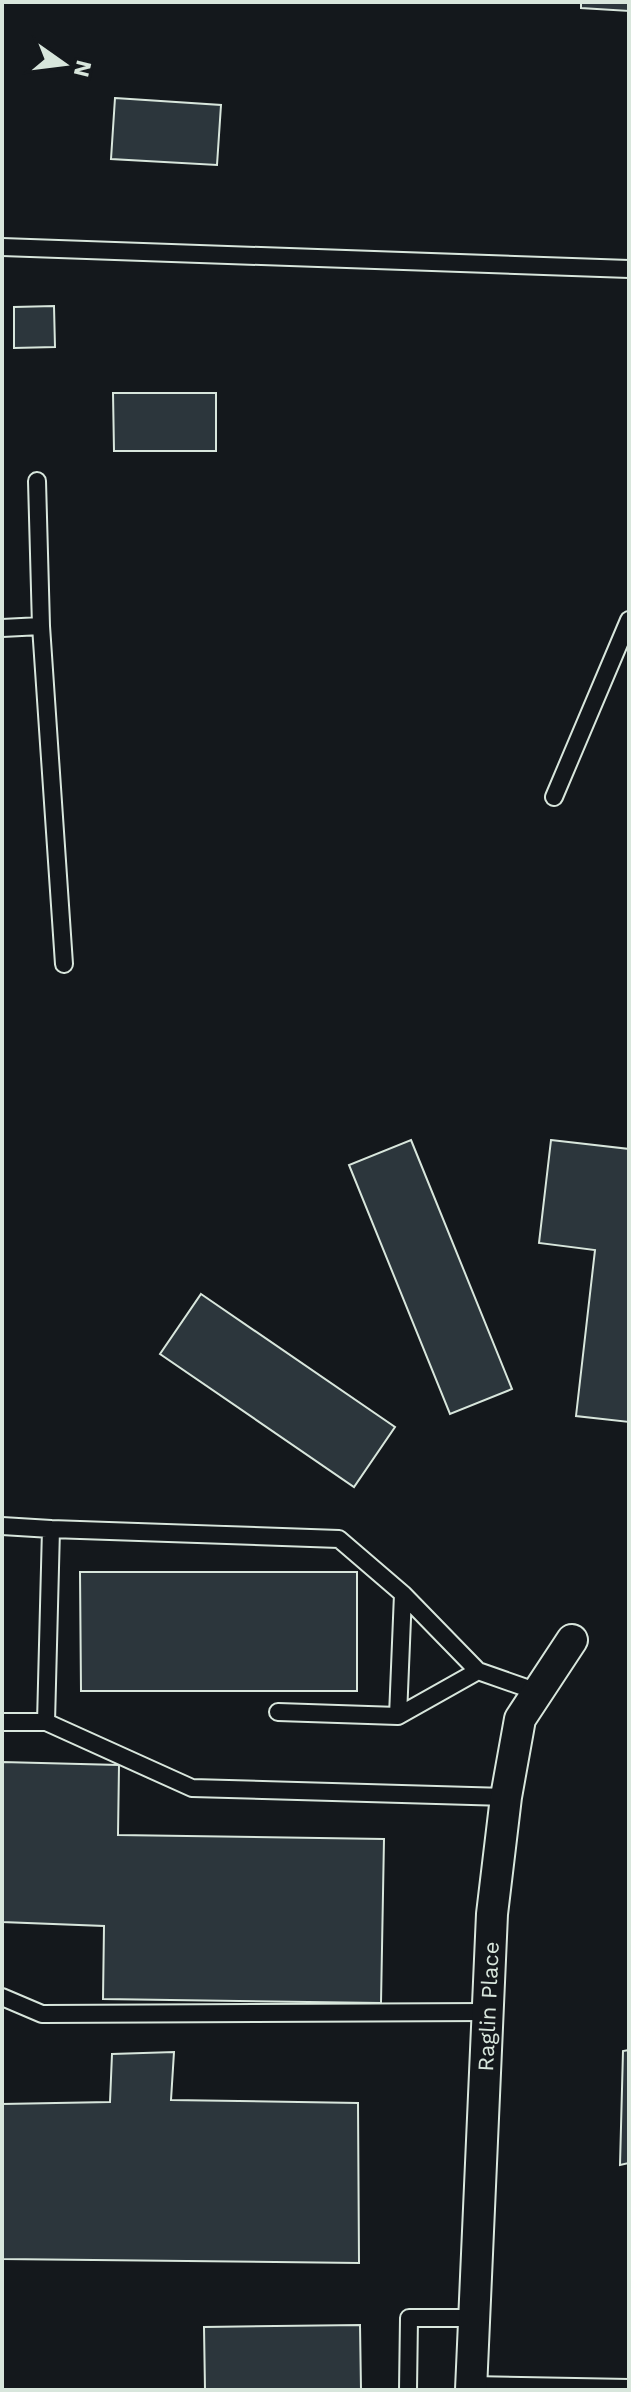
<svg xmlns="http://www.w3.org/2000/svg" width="631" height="2392" viewBox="0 0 631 2392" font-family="'Work Sans',sans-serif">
  <rect width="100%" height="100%" fill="#14181c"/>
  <!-- building -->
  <path fill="#2c363c" stroke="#d8e6dc" stroke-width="2" d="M 581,2 L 629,2 L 629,11 L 581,8 Z
    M 115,98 L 221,105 L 217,165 L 111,159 Z
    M 54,306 L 55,347 L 14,348 L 14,307 Z
    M 113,393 L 216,393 L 216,451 L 114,451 Z
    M 411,1140 L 512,1389 L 450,1414 L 349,1165 Z
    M 551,1140 L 629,1149 L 629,1422 L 576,1416 L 595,1250 L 539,1243 Z
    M 201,1294 L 395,1427 L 354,1487 L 160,1354 Z
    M 80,1572 L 357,1572 L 357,1691 L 81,1691 Z
    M 2,1762 L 119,1765 L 118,1835 L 384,1839 L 381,2003 L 103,1999 L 104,1926 L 2,1922 Z
    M 629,2050 L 629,2163 L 620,2165 L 623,2051 Z
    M 174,2052 L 171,2100 L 358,2103 L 359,2263 L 2,2259 L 2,2104 L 110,2102 L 112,2054 Z
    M 360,2325 L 361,2390 L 205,2390 L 204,2327 Z"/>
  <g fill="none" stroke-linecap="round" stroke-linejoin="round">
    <defs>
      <path id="service" d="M 2,247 L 629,269
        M 37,481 L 41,626
        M 2,628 L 41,626 L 64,964
        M 554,797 L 629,620
        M 2,1526 L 51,1529
        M 278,1712 L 398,1716 L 478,1671
        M 398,1716 L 403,1594
        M 2,1722 L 46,1722 L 192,1788 L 506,1797
        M 46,1722 L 51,1529 L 339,1539 L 403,1594 L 478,1671 L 538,1692
        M 2,1997 L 42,2014 L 487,2012
        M 471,2385 L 629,2388
        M 408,2390 L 409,2318 L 472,2318"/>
      <g id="minor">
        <path id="s1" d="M 471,2390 L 492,1914 L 506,1797 L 520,1719 L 572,1640"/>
      </g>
    </defs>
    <!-- service casing -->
    <use href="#service" stroke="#d8e6dc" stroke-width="20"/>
    <!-- minor casing -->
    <use href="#minor" stroke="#d8e6dc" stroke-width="34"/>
    <!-- service -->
    <use href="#service" stroke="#14181c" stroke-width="16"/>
    <!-- minor -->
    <use href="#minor" stroke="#14181c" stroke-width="30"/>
  </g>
  <g text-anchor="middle" stroke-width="6" stroke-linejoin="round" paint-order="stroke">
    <!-- street labels -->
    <g font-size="22" fill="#d8e6dc" stroke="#14181c">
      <text dy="8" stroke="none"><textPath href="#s1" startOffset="384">Raglin Place</textPath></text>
    </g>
  </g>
  <!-- border -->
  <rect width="631" height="2392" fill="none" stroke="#d8e6dc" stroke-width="8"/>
  <!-- north arrow -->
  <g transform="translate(64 64) rotate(104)" stroke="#14181c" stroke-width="6" paint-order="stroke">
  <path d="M0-6L14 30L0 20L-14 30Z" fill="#d8e6dc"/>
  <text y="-12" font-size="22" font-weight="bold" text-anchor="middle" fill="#d8e6dc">N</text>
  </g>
</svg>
